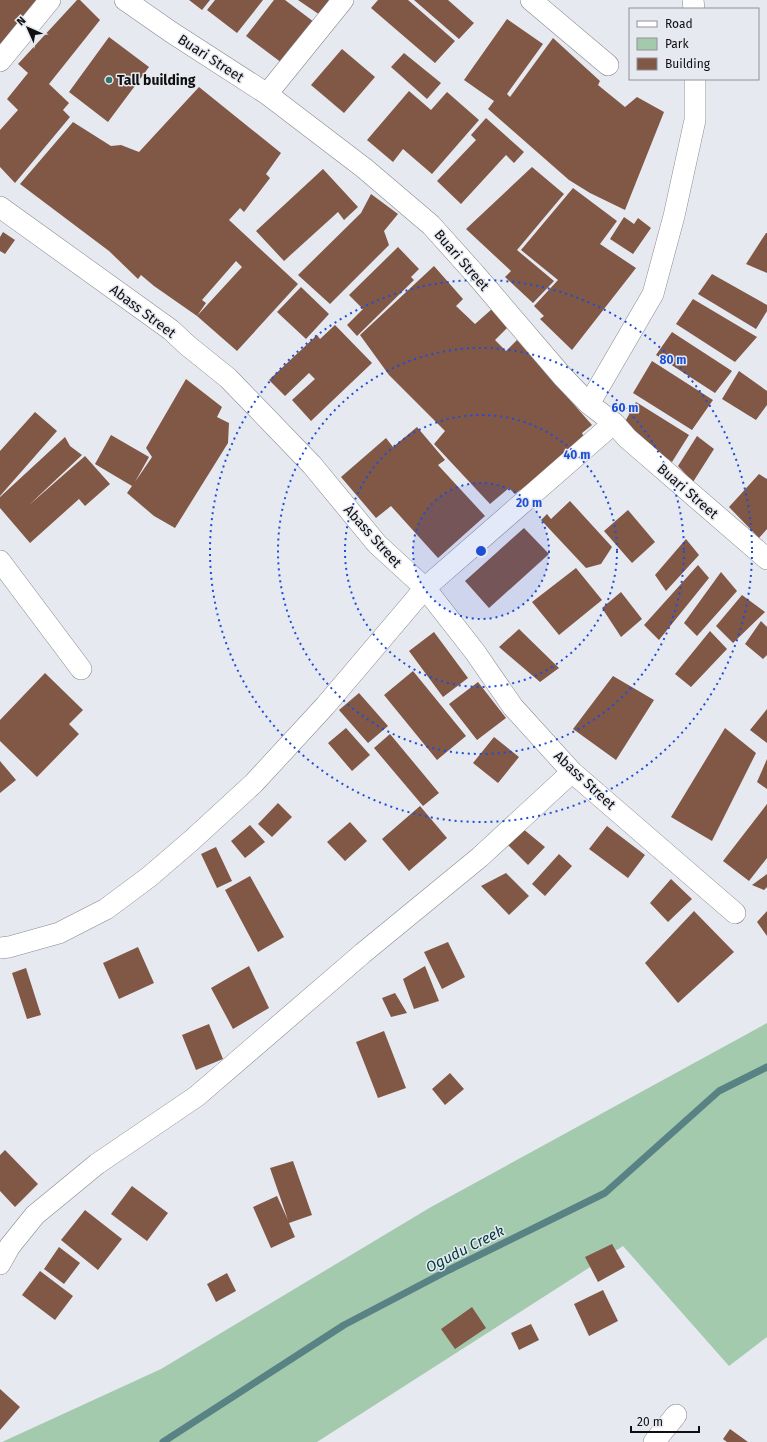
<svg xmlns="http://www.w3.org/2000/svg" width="767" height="1442" viewBox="0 0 767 1442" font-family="'Fira Sans',sans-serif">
  <rect width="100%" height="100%" fill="#e7e9f0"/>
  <!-- green -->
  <path fill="#a4caae" d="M 767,1023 L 767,1337 L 729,1366 L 623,1246 L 317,1442 L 2,1442 L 161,1369 L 431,1207 Z"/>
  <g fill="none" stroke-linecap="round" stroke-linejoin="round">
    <!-- stream -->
    <path stroke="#588284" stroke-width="7" d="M 163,1442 L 344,1325 L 449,1270 L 605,1193 L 719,1091 L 767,1067"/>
  </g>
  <!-- building -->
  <path fill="#815746" d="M 0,0 L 40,0 L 0,50 Z
    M 77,0 L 80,0 L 100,20 L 49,84 L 69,103 L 63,110 L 70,117 L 15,183 L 0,167 L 0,130 L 18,110 L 7,99 L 28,73 L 18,64 Z
    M 189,0 L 210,0 L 202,10 Z
    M 215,0 L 263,0 L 237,33 L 207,10 Z
    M 274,0 L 285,0 L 314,22 L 282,63 L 246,36 Z
    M 298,0 L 329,0 L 320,15 Z
    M 378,0 L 408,0 L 455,41 L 435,63 L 371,8 Z
    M 414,0 L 448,0 L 474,23 L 459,39 Z
    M 507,19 L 543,44 L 507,94 L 510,97 L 553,38 L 600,81 L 598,85 L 625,107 L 637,97 L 664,112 L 625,210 L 590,193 L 569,180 L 488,109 L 494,101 L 464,80 Z
    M 109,37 L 149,67 L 108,122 L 69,92 Z
    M 342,49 L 375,77 L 344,113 L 311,85 Z
    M 404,53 L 441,83 L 427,99 L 391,67 Z
    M 199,87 L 281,153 L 266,174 L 270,178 L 244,212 L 240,208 L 229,220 L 298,284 L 237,351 L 197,316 L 242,267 L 236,261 L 202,300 L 206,303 L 197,316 L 154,286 L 141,275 L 138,279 L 109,251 L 20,184 L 73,122 L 111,146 L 121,145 L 139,152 Z
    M 409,91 L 431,110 L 447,92 L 479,120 L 432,174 L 403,149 L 393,162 L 367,140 Z
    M 486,118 L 524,152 L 514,163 L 506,155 L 461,204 L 437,181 L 476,140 L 471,135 Z
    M 532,167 L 564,194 L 517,250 L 554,281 L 533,303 L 505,277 L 511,271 L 466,229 Z
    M 323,169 L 358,207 L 344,220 L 338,212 L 284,261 L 256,231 Z
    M 573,188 L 617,221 L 600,244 L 636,268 L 572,350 L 540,319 L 544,316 L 534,306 L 558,280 L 521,250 Z
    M 371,194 L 398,214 L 384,231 L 389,245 L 330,304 L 298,275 L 361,213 Z
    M 624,217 L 634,224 L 638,218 L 651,228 L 633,254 L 610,239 Z
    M 3,232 L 15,240 L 5,254 L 0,251 L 0,237 Z
    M 766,233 L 767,233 L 767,273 L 746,264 Z
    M 398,247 L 419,269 L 411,277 L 414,280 L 357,336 L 347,325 L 363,309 L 349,295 Z
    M 434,266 L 463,299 L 456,306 L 475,324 L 492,309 L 508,327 L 495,340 L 506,351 L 517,340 L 592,425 L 582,433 L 586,441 L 515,494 L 509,488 L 490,504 L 434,444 L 445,431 L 389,375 L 360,335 Z
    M 712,274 L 767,305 L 767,311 L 756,329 L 698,294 Z
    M 301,287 L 329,314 L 306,339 L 277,312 Z
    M 693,299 L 757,337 L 735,362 L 676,324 Z
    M 335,325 L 372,363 L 311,421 L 292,400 L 315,379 L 309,373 L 285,396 L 269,380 L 317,335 L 320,339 Z
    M 672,332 L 732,371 L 715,393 L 656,355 Z
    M 652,361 L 713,400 L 692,430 L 633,393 Z
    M 739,371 L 767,391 L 767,405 L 756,420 L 722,399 Z
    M 186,379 L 222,407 L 217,417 L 229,423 L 228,443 L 175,528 L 154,516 L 127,493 L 132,486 L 95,464 L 111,435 L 149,457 L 135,482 L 152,457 L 146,448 Z
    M 636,402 L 689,435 L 672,462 L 622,427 Z
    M 35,412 L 57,431 L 0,496 L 0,451 Z
    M 417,427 L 445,460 L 438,465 L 485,516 L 438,558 L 391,506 L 376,518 L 341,477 L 386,438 L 393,447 Z
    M 697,436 L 714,449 L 693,482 L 678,466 Z
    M 65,437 L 70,446 L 82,455 L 28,506 L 85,456 L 110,484 L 85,506 L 79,499 L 30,543 L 0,508 L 0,497 Z
    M 759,474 L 767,479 L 767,529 L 759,538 L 729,507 Z
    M 570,501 L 612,547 L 601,564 L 586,568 L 541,520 L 547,514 L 551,519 Z
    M 628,510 L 655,542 L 632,563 L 604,531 Z
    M 524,528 L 549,554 L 489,608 L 465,581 Z
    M 686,539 L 699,555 L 666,591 L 655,575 Z
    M 698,565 L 709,578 L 659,640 L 644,625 Z
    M 576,568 L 602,600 L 559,635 L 532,602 Z
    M 721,572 L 737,591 L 697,636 L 684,623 Z
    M 621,592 L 642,619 L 621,637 L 602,608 Z
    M 742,595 L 765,612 L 733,643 L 716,626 Z
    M 761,621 L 767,627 L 767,655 L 763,659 L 745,644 Z
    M 519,629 L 559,668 L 540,682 L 499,647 Z
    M 710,631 L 727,649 L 691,687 L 675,674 Z
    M 434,632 L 468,678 L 443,697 L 409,651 Z
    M 413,671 L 466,736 L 437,760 L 384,695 Z
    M 45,673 L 83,710 L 69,724 L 79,734 L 37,777 L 0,741 L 0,720 Z
    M 613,676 L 654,700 L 616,760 L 573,729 Z
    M 478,682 L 506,718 L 477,740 L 449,704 Z
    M 359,693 L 388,726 L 368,743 L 339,710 Z
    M 767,709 L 767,743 L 750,730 Z
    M 346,728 L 370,755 L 352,771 L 328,743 Z
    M 725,728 L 756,753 L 712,841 L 671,817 Z
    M 390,734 L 439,793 L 423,806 L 374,748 Z
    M 494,737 L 519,757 L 498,783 L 473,763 Z
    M 767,759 L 767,789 L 757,782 Z
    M 0,761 L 16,780 L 0,793 Z
    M 278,803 L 292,817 L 272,837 L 258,824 Z
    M 767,804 L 767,858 L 749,881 L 723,861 Z
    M 420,806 L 447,838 L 409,871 L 382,839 Z
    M 350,822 L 367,841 L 345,861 L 327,842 Z
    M 250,825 L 265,842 L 245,858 L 231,841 Z
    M 607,826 L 645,855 L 628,878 L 589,849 Z
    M 522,828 L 545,847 L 528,865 L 507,844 Z
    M 216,847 L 232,881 L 217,888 L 201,854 Z
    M 559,854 L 572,866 L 545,896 L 532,884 Z
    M 506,873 L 529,896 L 509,915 L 481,886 Z
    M 767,874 L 767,887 L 764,890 L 752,885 Z
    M 250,876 L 284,937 L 258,952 L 225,890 Z
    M 671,879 L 692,899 L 668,922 L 650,903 Z
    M 694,911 L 734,952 L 678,1003 L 645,963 Z
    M 767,911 L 767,936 L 757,922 Z
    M 448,942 L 465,977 L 442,989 L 424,952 Z
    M 138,947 L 154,983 L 119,999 L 103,963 Z
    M 249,966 L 269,1008 L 233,1029 L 211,988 Z
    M 425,966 L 439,1001 L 414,1009 L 403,979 Z
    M 26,968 L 41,1015 L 27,1019 L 12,973 Z
    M 395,993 L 407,1013 L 391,1017 L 382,998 Z
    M 209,1024 L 223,1059 L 196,1070 L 182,1035 Z
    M 384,1031 L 406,1088 L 378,1098 L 356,1042 Z
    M 450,1073 L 464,1089 L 445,1105 L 432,1089 Z
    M 5,1150 L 38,1184 L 15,1207 L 0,1191 L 0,1155 Z
    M 293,1161 L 312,1215 L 289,1223 L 295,1237 L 271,1248 L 253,1207 L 277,1196 L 288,1220 L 270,1168 Z
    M 132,1186 L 168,1213 L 147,1241 L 111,1214 Z
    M 85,1210 L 122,1239 L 98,1270 L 61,1240 Z
    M 612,1244 L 625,1267 L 598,1282 L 585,1257 Z
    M 59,1247 L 80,1263 L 64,1284 L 44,1269 Z
    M 40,1271 L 73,1296 L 55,1320 L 22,1295 Z
    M 227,1273 L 236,1291 L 216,1302 L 207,1284 Z
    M 603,1290 L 618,1321 L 589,1336 L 574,1304 Z
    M 472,1307 L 486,1328 L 455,1349 L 441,1329 Z
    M 531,1324 L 539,1340 L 519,1350 L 511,1333 Z
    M 0,1389 L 20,1407 L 0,1430 Z
    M 730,1429 L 748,1442 L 727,1442 L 723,1439 Z"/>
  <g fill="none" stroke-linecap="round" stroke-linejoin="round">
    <defs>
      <path id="minor" d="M 125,0 L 171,32 L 267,94 L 364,168 L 431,225 L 475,274 L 563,377 L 589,404 L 614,423 L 627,438 L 767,559
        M 531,0 L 608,65
        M 693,0 L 694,9
        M 0,61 L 50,0
        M 267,94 L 343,0
        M 0,207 L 171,330 L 187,345 L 228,378 L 312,465 L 377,544 L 425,588 L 475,652 L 513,707 L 572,772 L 735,913
        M 589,404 L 653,294 L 674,216 L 695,120 L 695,79
        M 0,561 L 81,669
        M 0,948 L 9,947 L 59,933 L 106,909 L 149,877 L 192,840 L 254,783 L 325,706 L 425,588 L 614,423
        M 0,1264 L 10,1246 L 35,1215 L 97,1164 L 197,1096 L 363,953 L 480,857 L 572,772
        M 654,1442 L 676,1415"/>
    </defs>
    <!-- minor casing -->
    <use href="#minor" stroke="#87888e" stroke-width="22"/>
    <!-- minor -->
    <use href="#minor" stroke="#fff" stroke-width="21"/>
  </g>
  <!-- distance rings -->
  <circle cx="481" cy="551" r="68" fill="#1d4ed8" fill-opacity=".12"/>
  <g fill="none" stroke="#1d4ed8" stroke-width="2" stroke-dasharray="2 4">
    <circle cx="481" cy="551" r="68"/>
    <circle cx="481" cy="551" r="136"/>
    <circle cx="481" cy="551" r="203"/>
    <circle cx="481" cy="551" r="271"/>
  </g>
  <!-- markers -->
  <circle fill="#2f766f" stroke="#e7e9f0" stroke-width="1.5" cx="109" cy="80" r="4"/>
  <g text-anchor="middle" stroke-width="3" stroke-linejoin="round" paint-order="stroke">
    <!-- street labels -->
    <g font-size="14" fill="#0f0f11" stroke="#e7e9f0">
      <text transform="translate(211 58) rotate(33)" y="5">Buari Street</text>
      <text transform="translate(462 260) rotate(49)" y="5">Buari Street</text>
      <text transform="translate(143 311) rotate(37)" y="5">Abass Street</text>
      <text transform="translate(688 491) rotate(41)" y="5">Buari Street</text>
      <text transform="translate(373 536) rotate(48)" y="5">Abass Street</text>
      <text transform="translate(585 780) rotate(43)" y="5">Abass Street</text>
    </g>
    <!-- poi labels -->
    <g font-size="14" font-weight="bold" fill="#0f0f11" stroke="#e7e9f0" text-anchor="start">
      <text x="117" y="85">Tall building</text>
    </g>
    <!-- water labels -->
    <g font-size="15" font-style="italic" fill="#003b3d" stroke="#e7e9f0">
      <text transform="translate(465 1249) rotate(-27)" y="5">Ogudu Creek</text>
    </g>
  </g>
  <circle cx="481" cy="551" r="6" fill="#1d4ed8" stroke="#e7e9f0" stroke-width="2"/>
  <g font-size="12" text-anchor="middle" font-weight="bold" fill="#1d4ed8" stroke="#e7e9f0" stroke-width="3" stroke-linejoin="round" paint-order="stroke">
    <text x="673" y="364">80 m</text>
    <text x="625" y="412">60 m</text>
    <text x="577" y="459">40 m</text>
    <text x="529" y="507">20 m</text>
  </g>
  <!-- legend -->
  <rect x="629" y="8" width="130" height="72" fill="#e7e9f0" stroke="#919297"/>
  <rect x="637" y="21" width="20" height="6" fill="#ffffff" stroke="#919297"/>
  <text x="665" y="28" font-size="12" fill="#0f0f11">Road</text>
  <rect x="637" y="38" width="20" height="12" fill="#a4caae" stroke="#919297"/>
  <text x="665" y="48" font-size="12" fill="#0f0f11">Park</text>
  <rect x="637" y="58" width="20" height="12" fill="#815746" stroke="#919297"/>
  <text x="665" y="68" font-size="12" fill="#0f0f11">Building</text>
  <!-- north arrow -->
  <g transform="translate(28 28) rotate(315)" stroke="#e7e9f0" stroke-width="3" paint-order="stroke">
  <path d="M0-3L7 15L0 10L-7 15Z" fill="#0f0f11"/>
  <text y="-6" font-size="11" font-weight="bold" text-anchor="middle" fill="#0f0f11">N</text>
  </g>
  <!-- scale -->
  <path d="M631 1426v6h68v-6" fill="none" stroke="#0f0f11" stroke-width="2"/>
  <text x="637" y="1426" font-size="12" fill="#0f0f11" stroke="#e7e9f0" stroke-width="3" paint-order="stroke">20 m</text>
</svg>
